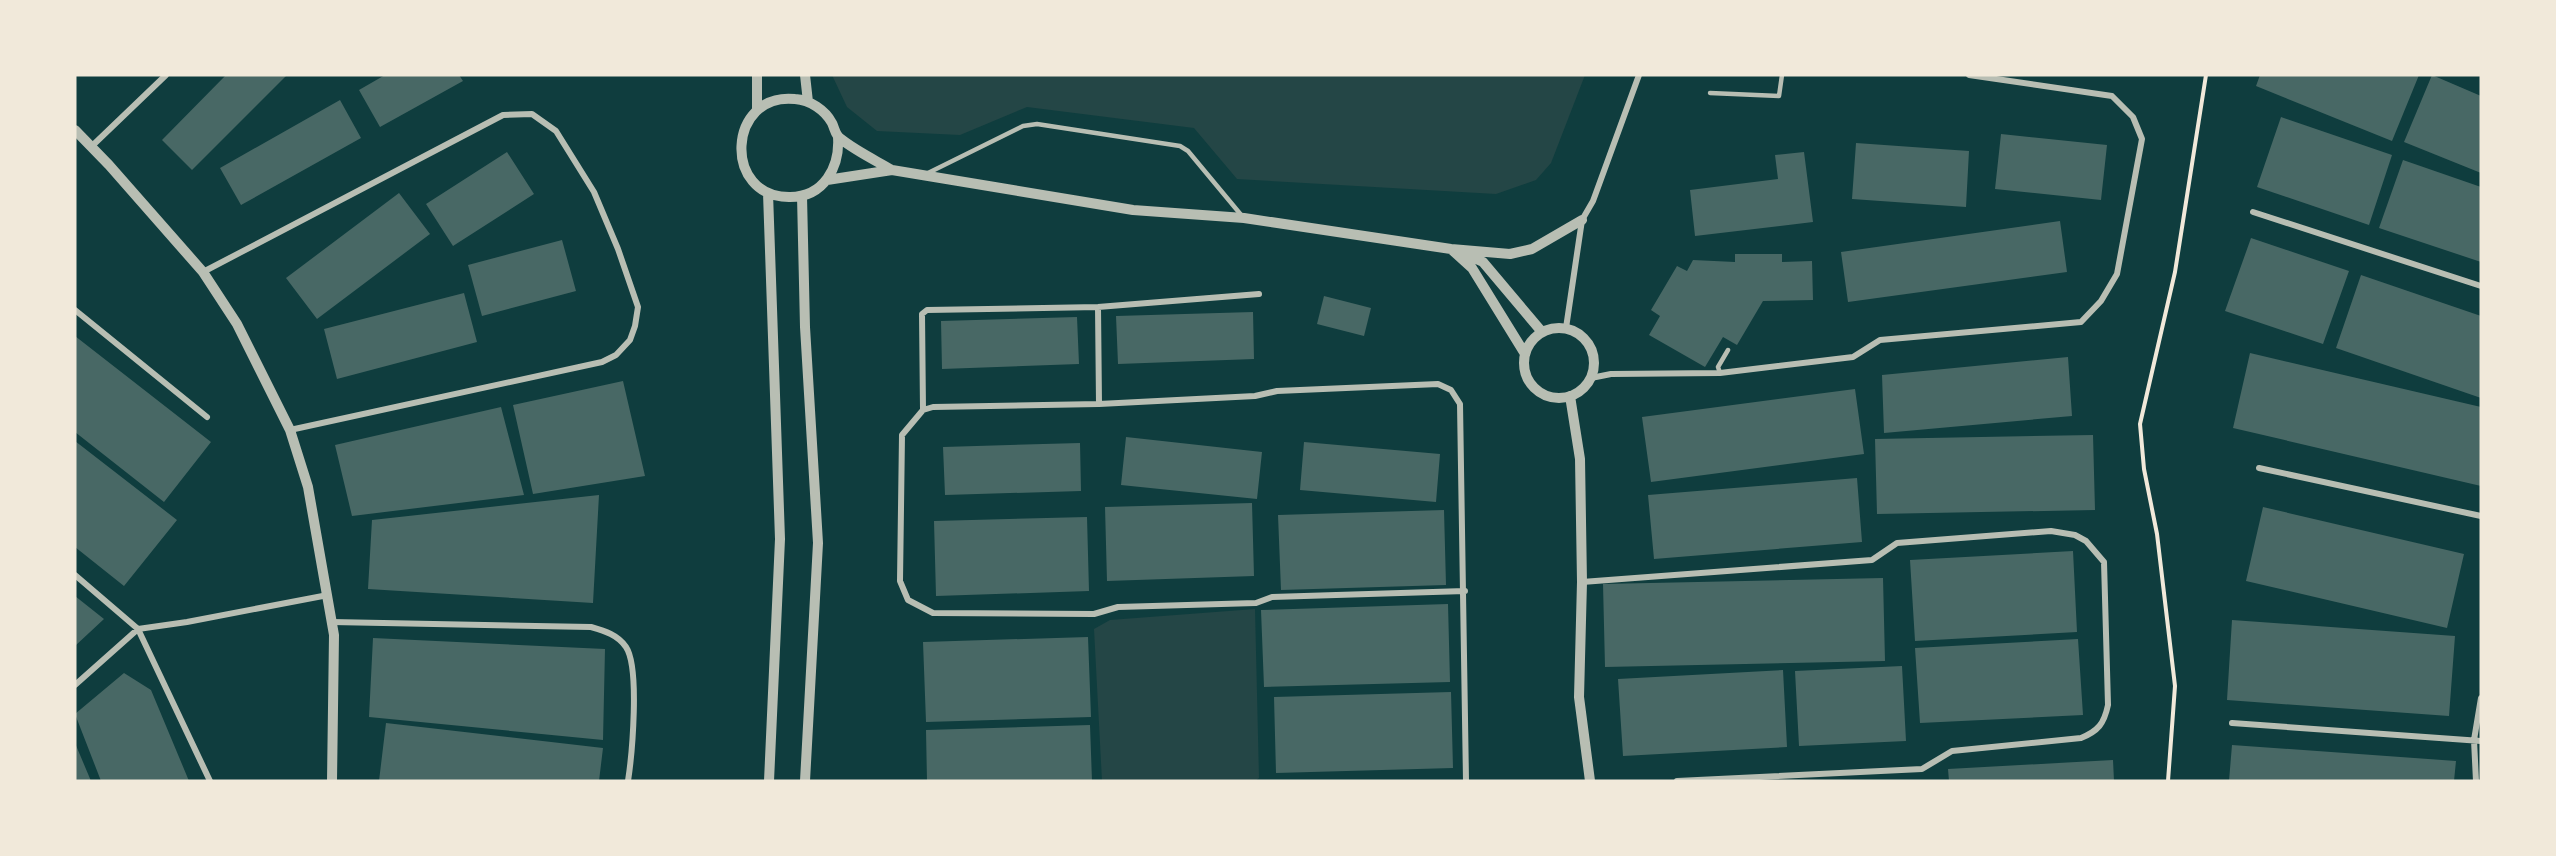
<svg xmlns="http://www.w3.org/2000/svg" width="2556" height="856" viewBox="0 0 2556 856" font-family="Ubuntu,sans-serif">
  <rect width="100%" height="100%" fill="#0f3d3e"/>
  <!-- green -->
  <path fill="#244646" d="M 832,75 L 1585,75 L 1551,163 L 1536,180 L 1496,194 L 1237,179 L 1194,128 L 1027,107 L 960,135 L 877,131 L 847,107 Z
    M 1255,609 L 1259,778 L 1255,781 L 1102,781 L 1094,629 L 1110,620 Z"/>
  <!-- building -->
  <path fill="#486865" d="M 226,75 L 287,75 L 192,170 L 162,140 Z
    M 385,75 L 459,75 L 463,81 L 380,127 L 359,90 Z
    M 2260,75 L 2419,75 L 2392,141 L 2256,86 Z
    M 2432,75 L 2481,96 L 2481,173 L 2404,142 Z
    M 340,100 L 361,138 L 241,205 L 220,168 Z
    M 2281,117 L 2392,155 L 2369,225 L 2257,187 Z
    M 2001,134 L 2107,145 L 2101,200 L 1995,189 Z
    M 1856,143 L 1969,151 L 1966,207 L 1852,199 Z
    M 507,152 L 534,194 L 453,246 L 426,204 Z
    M 1804,152 L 1813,222 L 1695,236 L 1690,190 L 1778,179 L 1775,155 Z
    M 2403,160 L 2481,187 L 2481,262 L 2379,228 Z
    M 399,193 L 430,234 L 317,319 L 286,278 Z
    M 2060,221 L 2067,272 L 1848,302 L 1841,252 Z
    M 2251,238 L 2349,271 L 2323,344 L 2225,311 Z
    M 562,240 L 576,291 L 482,316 L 468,265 Z
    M 1735,254 L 1782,254 L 1782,262 L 1812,261 L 1813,300 L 1763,301 L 1737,345 L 1723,337 L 1705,367 L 1649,335 L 1660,316 L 1651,310 L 1677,266 L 1687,271 L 1693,260 L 1735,262 Z
    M 2361,275 L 2481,316 L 2481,398 L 2336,348 Z
    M 464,293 L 477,342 L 337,379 L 324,329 Z
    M 1324,296 L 1371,308 L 1364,336 L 1317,324 Z
    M 1253,312 L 1254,359 L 1118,364 L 1116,316 Z
    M 1077,317 L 1079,364 L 942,369 L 941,321 Z
    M 75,336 L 211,442 L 164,502 L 75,432 Z
    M 2250,353 L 2481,407 L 2481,486 L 2233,428 Z
    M 2068,357 L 2072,416 L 1884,433 L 1882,375 Z
    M 623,381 L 645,476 L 533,494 L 513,405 Z
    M 1855,389 L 1864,454 L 1651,482 L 1642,417 Z
    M 501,407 L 524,495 L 352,516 L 335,445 Z
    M 2093,435 L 2095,510 L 1877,514 L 1875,439 Z
    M 1126,437 L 1262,452 L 1257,499 L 1121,485 Z
    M 75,441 L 177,520 L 124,586 L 75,547 Z
    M 1304,442 L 1440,454 L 1436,502 L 1300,490 Z
    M 1080,443 L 1081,491 L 945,495 L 943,447 Z
    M 1857,478 L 1862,542 L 1654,559 L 1648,495 Z
    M 599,495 L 593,603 L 368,589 L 372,520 Z
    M 1252,503 L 1254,576 L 1107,581 L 1105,507 Z
    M 2263,507 L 2464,554 L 2447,628 L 2246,581 Z
    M 1444,510 L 1446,585 L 1281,590 L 1278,515 Z
    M 1087,517 L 1089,591 L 936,596 L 934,521 Z
    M 2073,551 L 2077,632 L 1915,641 L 1910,560 Z
    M 1883,578 L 1885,661 L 1605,667 L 1603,584 Z
    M 75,596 L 104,619 L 75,646 Z
    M 1448,604 L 1450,682 L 1264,687 L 1261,610 Z
    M 2232,620 L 2455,636 L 2449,716 L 2227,700 Z
    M 1088,637 L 1091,717 L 926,722 L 923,642 Z
    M 373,638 L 605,649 L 603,740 L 369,717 Z
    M 2078,639 L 2083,715 L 1920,723 L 1915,648 Z
    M 1902,666 L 1906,741 L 1799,746 L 1795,671 Z
    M 1783,670 L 1787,747 L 1623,756 L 1618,679 Z
    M 124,673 L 151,690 L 189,781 L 101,781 L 75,714 Z
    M 1451,692 L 1453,768 L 1276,773 L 1274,697 Z
    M 386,723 L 603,748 L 599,781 L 379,781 Z
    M 1090,725 L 1092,781 L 927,781 L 926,730 Z
    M 75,743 L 91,781 L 75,781 Z
    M 2232,745 L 2456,761 L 2454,781 L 2229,781 Z
    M 2113,760 L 2114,781 L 1949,781 L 1948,769 Z"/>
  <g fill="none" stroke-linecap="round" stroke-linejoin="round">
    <!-- path -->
    <path stroke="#f1e9da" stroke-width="4" d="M 2168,781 L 2175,686 L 2157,534 L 2144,469 L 2140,424 L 2175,272 L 2206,75"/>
    <!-- service -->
    <path stroke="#b8beb3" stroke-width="4.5" d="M 1710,93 L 1779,96 L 1782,75
      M 926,174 L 1023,126 L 1037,124 L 1180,146 L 1188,151 L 1242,216
      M 1720,373 L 1718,367 L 1728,350"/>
    <!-- minor -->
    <path stroke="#b8beb3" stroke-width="6" d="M 92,146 L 166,75
      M 2253,212 L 2481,286
      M 203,272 L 503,115 L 532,114 L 556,131 L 594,192 L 618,249 L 638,307 L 635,326 L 630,340 L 616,355 L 602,362 L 290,430
      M 1098,307 L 1099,404
      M 75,310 L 207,417
      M 1566,328 L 1582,220 L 1593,201 L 1639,75
      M 1591,378 L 1611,374 L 1720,373 L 1853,357 L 1880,340 L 2081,322 L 2101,301 L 2117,274 L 2142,139 L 2133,117 L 2112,96 L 1969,75
      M 923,410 L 922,314 L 927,310 L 1098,307 L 1259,294
      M 2259,468 L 2481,516
      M 75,575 L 138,629 L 210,781
      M 1582,582 L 1872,560 L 1897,543 L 2051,531 L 2075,535 L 2086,541 L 2104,562 L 2108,705 C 2104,724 2098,731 2081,738 L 1952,751 L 1922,769 L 1677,781
      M 1465,591 L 1272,597 L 1256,603 L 1118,607 L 1094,614 L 933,613 L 908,600 L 900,581 L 902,435 L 923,410 L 933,407 L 1099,404 L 1255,396 L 1277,391 L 1438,384 L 1451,390 L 1460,404 L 1466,781
      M 332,622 L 591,627 C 605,631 618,635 626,647 C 640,668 632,755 628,781
      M 75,685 L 138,629 L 187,622 L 328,595
      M 2232,723 L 2481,741
      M 2476,781 L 2474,740 L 2481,698"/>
    <!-- tertiary -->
    <path stroke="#b8beb3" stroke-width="10" d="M 757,75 L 757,110
      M 805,75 L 808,102
      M 75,130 L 109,165 L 203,272 L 237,324 L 290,430 L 308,487 L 334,635 L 332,781
      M 838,137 C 840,167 824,197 790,197 C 722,198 727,92 795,99 C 810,100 825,110 832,123 C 835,129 835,135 841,139 C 856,151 875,160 892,170
      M 827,180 L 892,170 L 1133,210 L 1244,218 L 1451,249 L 1510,254 L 1532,249 L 1582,220
      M 768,193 L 780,539 L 769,781
      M 802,196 L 805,327 L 818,543 L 805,781
      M 1451,249 L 1472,268 L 1525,354
      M 1463,253 L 1483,262 L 1542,332
      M1524 363a35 35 0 1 1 70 0a35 35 0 1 1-70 0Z
      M 1570,396 L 1580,459 L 1582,582 L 1579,697 L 1590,781"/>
  </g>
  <!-- border -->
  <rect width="2556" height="856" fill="none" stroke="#f1e9da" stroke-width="153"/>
</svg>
